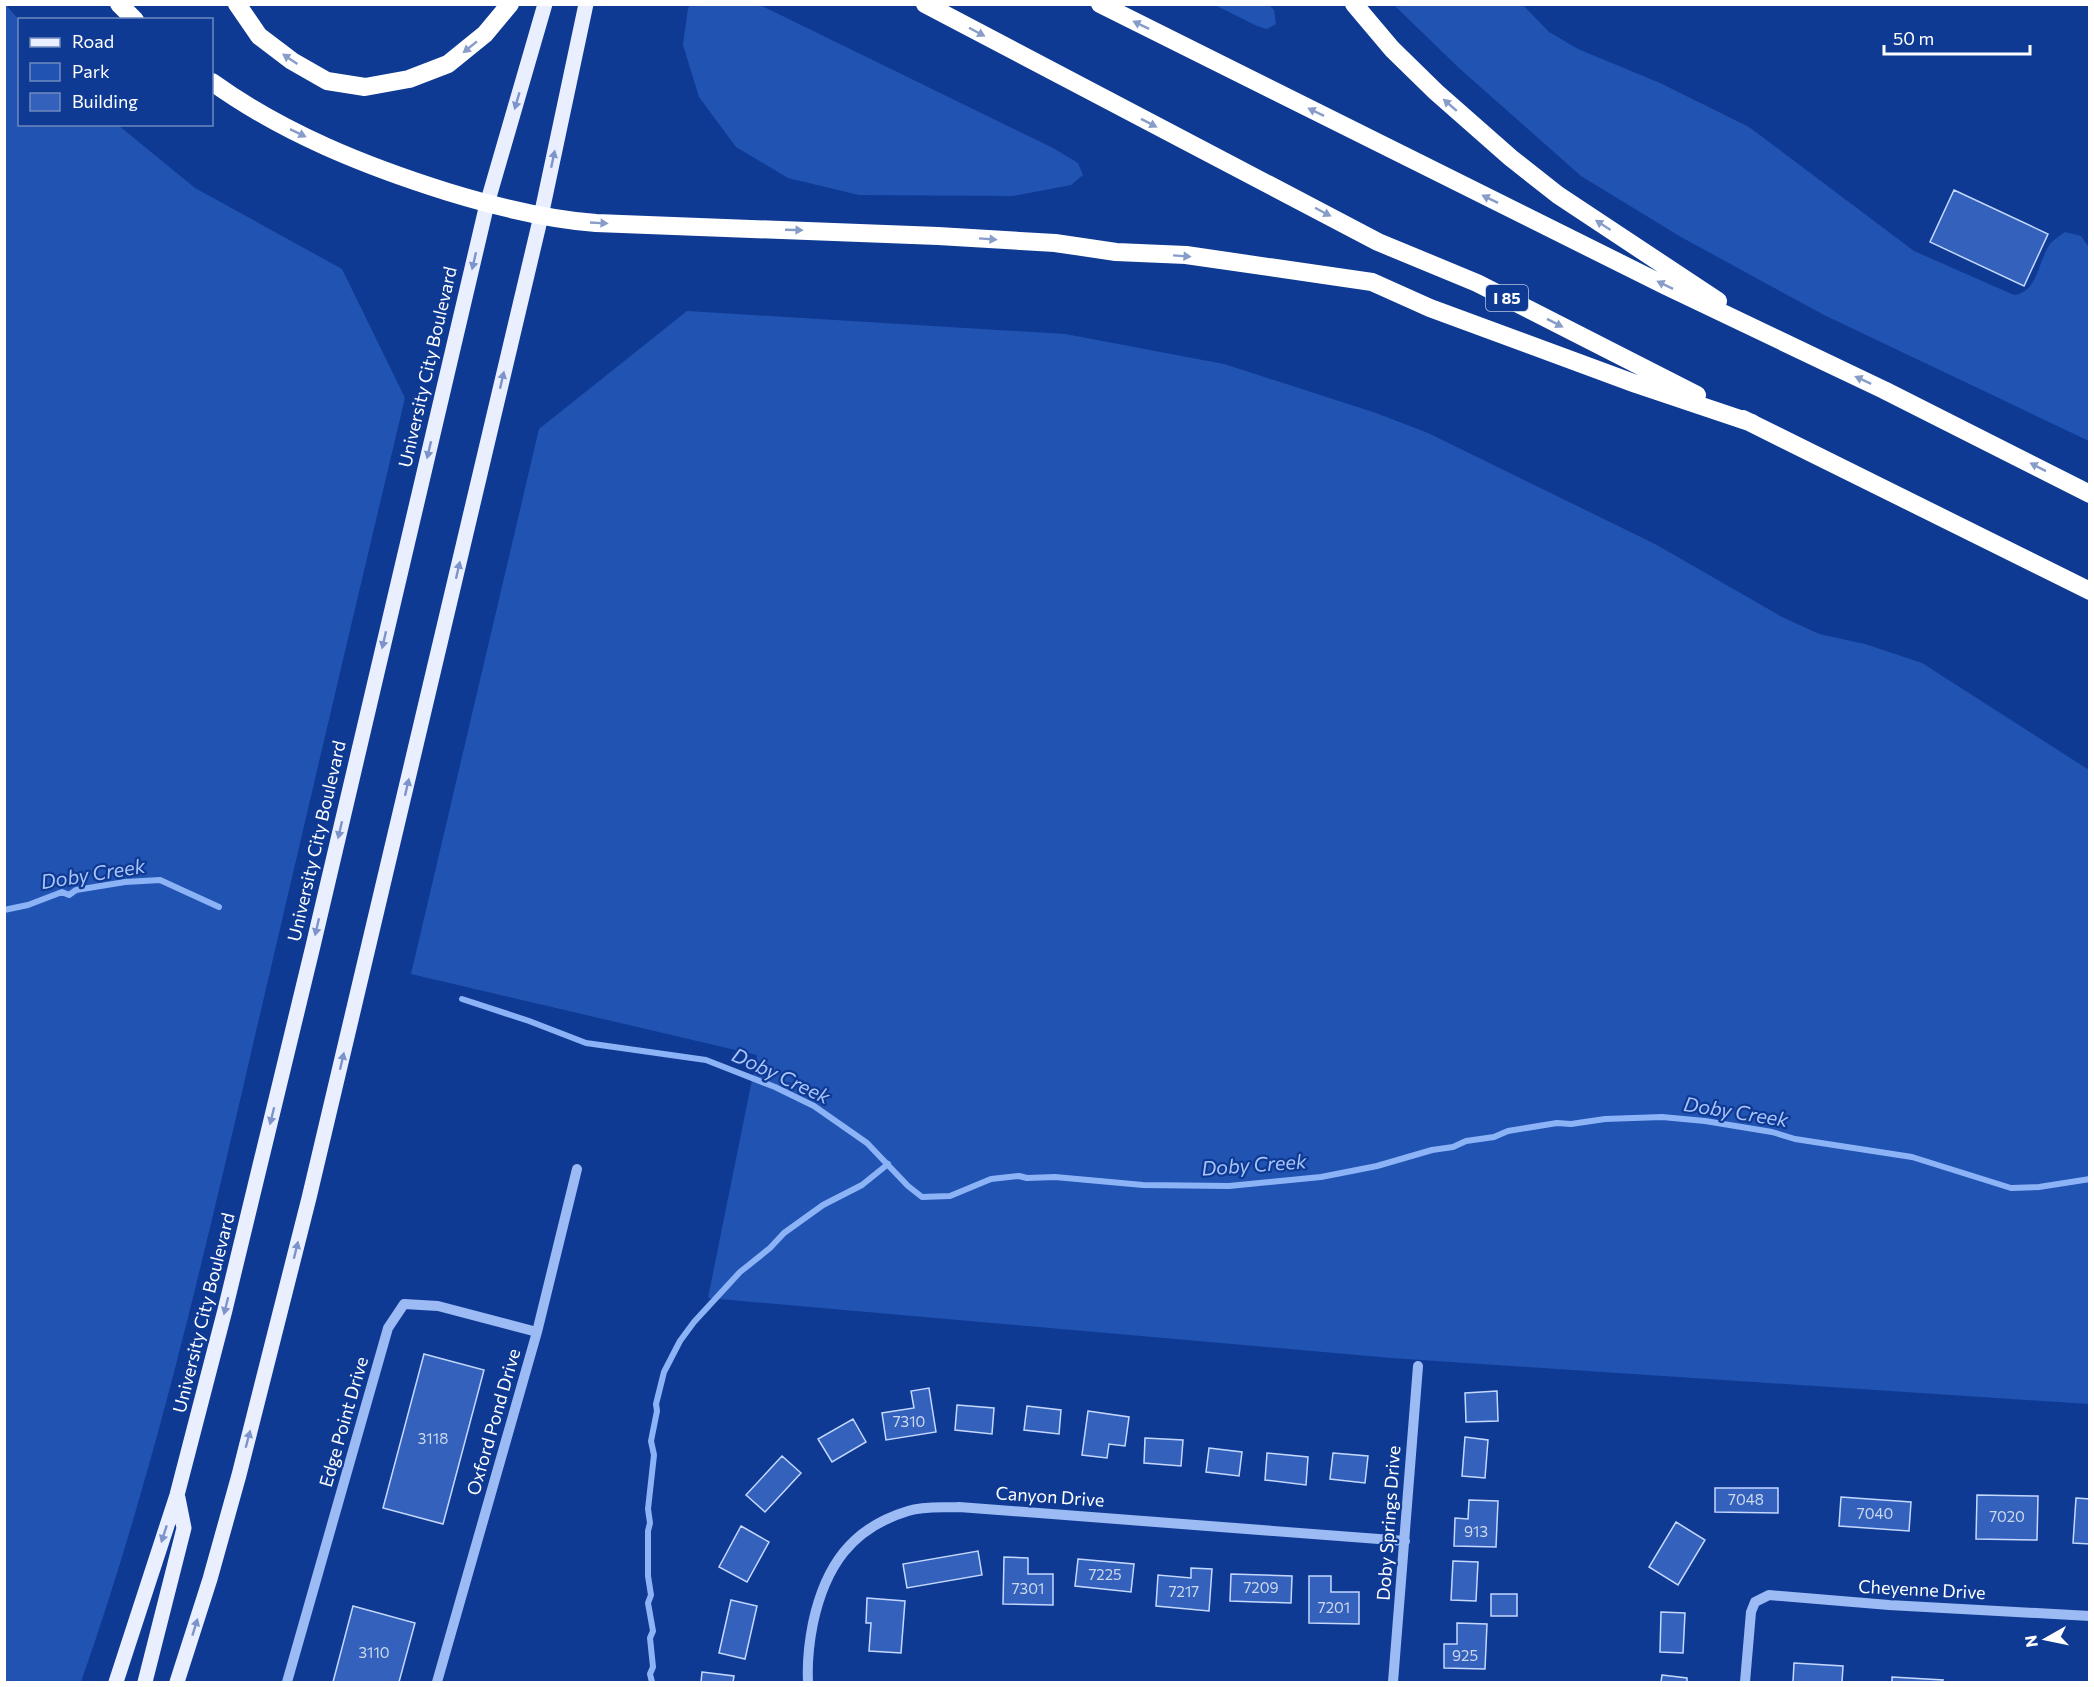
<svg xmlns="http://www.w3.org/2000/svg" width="2094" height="1687" viewBox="0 0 2094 1687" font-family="Commissioner,sans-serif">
  <rect width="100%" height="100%" fill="#0f3a93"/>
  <!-- green -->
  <path fill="#2153b3" d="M 691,4 L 760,5 L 1053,148 L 1078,163 L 1083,175 L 1071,185 L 1013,196 L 859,195 L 788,178 L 736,147 L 699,97 L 683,45 L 688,8 Z
    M 6,5 L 19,20 L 20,124 L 118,125 L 195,188 L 342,269 L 405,398 C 353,616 302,834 251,1053 C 202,1264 153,1477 81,1682 L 4,1682 Z
    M 1215,5 L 1269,5 L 1274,10 L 1276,24 L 1267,29 L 1257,26 Z
    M 1394,5 L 1523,5 L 1549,32 L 1578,49 L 1660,83 L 1749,127 L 1914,251 L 2014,295 C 2038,292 2038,261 2050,244 C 2053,240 2060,236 2065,232 L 2081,236 L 2090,249 L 2089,441 L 1824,315 L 1681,237 L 1581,176 L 1459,68 Z
    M 687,311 L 1065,334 L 1224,364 L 1376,413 L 1428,433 L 1655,544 L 1782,617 L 1819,634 L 1865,644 L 1922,663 L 2089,770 L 2089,1404 L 1391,1358 L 708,1298 L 757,1055 L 411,974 L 539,429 Z"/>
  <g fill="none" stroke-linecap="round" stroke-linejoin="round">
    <!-- stream -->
    <path stroke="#8db3f7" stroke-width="6" d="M 4,910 L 28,905 L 62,892 L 69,895 L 76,890 L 125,882 L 160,880 L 219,907
      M 462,999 L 529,1021 L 586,1043 L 706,1060 L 775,1087 L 814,1106 L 867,1143 L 908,1186 L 922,1197 L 950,1196 L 991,1179 L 1019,1176 L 1027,1178 L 1055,1177 L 1143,1185 L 1229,1186 L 1321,1177 L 1377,1166 L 1432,1150 L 1453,1147 L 1466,1141 L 1494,1137 L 1508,1131 L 1557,1123 L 1571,1124 L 1605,1119 L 1662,1117 L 1705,1121 L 1772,1132 L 1795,1139 L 1912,1157 L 2011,1188 L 2039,1187 L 2090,1179
      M 652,1682 L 650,1674 L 653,1667 L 650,1638 L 653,1631 L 648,1603 L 651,1595 L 648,1576 L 648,1531 L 650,1523 L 648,1509 L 654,1455 L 651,1441 L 657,1411 L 656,1404 L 664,1372 L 680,1341 L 694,1322 L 740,1272 L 770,1248 L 784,1233 L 823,1205 L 862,1185 L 888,1164"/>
  </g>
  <!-- building -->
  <path fill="#3461bb" stroke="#c4d8fe" stroke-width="1.5" d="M 1954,190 L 2048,234 L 2024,286 L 1930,242 Z
    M 424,1354 L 484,1370 L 443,1524 L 383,1508 Z
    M 929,1388 L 936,1432 L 886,1440 L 882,1413 L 914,1408 L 911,1391 Z
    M 1497,1391 L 1498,1421 L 1466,1422 L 1465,1393 Z
    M 957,1405 L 994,1408 L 992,1434 L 955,1430 Z
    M 1027,1406 L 1061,1410 L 1059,1434 L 1024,1430 Z
    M 1088,1411 L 1129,1417 L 1125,1446 L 1109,1444 L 1107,1458 L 1082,1455 Z
    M 853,1419 L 866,1442 L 832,1462 L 818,1439 Z
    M 1465,1437 L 1488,1440 L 1485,1478 L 1462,1476 Z
    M 1145,1438 L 1183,1440 L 1181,1466 L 1144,1463 Z
    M 1209,1448 L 1242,1452 L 1239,1476 L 1206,1472 Z
    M 1267,1453 L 1308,1457 L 1306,1485 L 1265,1480 Z
    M 1333,1453 L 1368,1456 L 1365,1483 L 1330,1479 Z
    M 782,1456 L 801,1473 L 765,1512 L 746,1495 Z
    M 1715,1488 L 1778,1488 L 1778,1513 L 1715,1512 Z
    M 1977,1495 L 2038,1496 L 2037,1540 L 1976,1539 Z
    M 1841,1497 L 1911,1502 L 1909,1531 L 1839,1526 Z
    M 2076,1498 L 2090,1499 L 2090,1544 L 2073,1543 Z
    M 1469,1500 L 1498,1501 L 1496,1547 L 1454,1546 L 1455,1518 L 1468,1519 Z
    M 1676,1522 L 1705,1540 L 1678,1585 L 1649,1567 Z
    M 741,1526 L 769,1542 L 747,1582 L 719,1567 Z
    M 978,1551 L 982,1575 L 907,1588 L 903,1564 Z
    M 1004,1557 L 1028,1558 L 1028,1574 L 1053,1574 L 1053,1605 L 1003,1604 Z
    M 1078,1559 L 1134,1564 L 1131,1592 L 1075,1586 Z
    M 1453,1561 L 1478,1562 L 1476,1601 L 1451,1600 Z
    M 1191,1568 L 1212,1569 L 1209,1611 L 1156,1606 L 1158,1575 L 1191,1578 Z
    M 1231,1574 L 1292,1576 L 1291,1603 L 1230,1601 Z
    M 1309,1576 L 1331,1576 L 1331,1592 L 1359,1592 L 1359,1624 L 1309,1623 Z
    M 1491,1594 L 1517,1594 L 1517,1616 L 1491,1616 Z
    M 867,1598 L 905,1601 L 901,1653 L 869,1651 L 871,1623 L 866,1623 Z
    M 731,1600 L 757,1606 L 745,1659 L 719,1653 Z
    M 353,1606 L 415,1623 L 399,1682 L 333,1682 Z
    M 1661,1612 L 1685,1613 L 1683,1653 L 1660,1652 Z
    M 1457,1623 L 1487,1624 L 1485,1669 L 1444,1668 L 1444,1644 L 1457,1644 Z
    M 1794,1663 L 1843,1666 L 1842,1682 L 1793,1682 Z
    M 702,1672 L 734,1676 L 733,1682 L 701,1682 Z
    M 1662,1675 L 1687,1678 L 1687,1682 L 1661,1682 Z
    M 1892,1677 L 1943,1680 L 1942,1682 L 1892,1682 Z"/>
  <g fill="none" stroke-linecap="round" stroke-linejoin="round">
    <!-- minor -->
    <path stroke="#9cbaf4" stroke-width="10" d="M 287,1682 L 388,1328 L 404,1304 L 438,1306 L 537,1332
      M 437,1682 L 537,1332 L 577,1169
      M 808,1682 C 807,1662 809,1643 813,1623 C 825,1567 851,1528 908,1511 C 924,1506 942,1508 959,1507 L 1405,1541
      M 1393,1682 L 1418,1366
      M 1745,1682 L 1751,1612 L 1755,1602 L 1769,1595 L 1889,1605 L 2090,1616"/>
    <!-- major -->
    <path stroke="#e9efff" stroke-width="15" d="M 116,1682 L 177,1495 L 225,1310 L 313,946 L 487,204 L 545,4
      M 145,1682 L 184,1528 L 178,1498
      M 177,1682 L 210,1579 L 239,1475 L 309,1198 L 541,216 L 586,4"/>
    <!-- highway -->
    <path stroke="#fff" stroke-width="18" d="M 119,4 L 135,20
      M 237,4 L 259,36 L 292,61 L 327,81 L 365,87 L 409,79 L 448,64 L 485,34 L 510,4
      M 925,4 L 1378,242 L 1477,283 L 1697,395
      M 1100,4 L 1666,286 L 1884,390 L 2090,494
      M 1354,4 L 1392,49 L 1436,92 L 1511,158 L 1558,195 L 1718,301
      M 212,82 C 283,133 365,166 448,192 C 497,207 545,219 596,223 L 938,236 L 1055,243 L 1116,252 L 1186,255 L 1372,282 L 1430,308 L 1636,384 L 1752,423
      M 1743,419 L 2090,591"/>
  </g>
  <!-- one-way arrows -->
  <defs><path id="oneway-solid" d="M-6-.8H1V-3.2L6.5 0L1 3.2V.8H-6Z" transform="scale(1.5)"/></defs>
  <g fill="#879cc9">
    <use href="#oneway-solid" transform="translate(1141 25) rotate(-154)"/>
    <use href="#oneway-solid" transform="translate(977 32) rotate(28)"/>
    <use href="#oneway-solid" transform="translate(470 47) rotate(141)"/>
    <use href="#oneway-solid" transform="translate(290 59) rotate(-146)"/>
    <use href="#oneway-solid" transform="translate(1450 105) rotate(-139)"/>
    <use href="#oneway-solid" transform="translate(1316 112) rotate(-154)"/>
    <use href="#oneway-solid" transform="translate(1149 123) rotate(27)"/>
    <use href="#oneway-solid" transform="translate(298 133) rotate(26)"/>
    <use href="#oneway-solid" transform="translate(1490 199) rotate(-154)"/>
    <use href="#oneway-solid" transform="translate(1323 212) rotate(28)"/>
    <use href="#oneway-solid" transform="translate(599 223) rotate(3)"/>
    <use href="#oneway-solid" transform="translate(1603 225) rotate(-147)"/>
    <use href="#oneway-solid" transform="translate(794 230) rotate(2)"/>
    <use href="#oneway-solid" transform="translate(988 239) rotate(4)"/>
    <use href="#oneway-solid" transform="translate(1182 256) rotate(4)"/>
    <use href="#oneway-solid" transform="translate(1665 285) rotate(-154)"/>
    <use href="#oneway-solid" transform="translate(1555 323) rotate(27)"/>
    <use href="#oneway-solid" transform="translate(1863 380) rotate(-155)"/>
    <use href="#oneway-solid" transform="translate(2038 467) rotate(-153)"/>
  </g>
  <g fill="#7c94c9">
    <use href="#oneway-solid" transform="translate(517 101) rotate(106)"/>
    <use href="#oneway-solid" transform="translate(553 159) rotate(-78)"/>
    <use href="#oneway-solid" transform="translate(474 261) rotate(103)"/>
    <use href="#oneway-solid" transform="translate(502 380) rotate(-77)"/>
    <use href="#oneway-solid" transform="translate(429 450) rotate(103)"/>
    <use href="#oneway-solid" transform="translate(458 570) rotate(-77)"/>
    <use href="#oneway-solid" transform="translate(384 640) rotate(103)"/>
    <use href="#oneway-solid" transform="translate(407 787) rotate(-77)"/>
    <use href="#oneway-solid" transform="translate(340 830) rotate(103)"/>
    <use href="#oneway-solid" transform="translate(317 927) rotate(103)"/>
    <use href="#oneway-solid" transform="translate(342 1061) rotate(-77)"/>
    <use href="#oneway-solid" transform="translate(272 1116) rotate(104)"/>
    <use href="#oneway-solid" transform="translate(296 1250) rotate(-76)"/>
    <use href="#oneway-solid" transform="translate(226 1306) rotate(104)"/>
    <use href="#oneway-solid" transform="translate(248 1439) rotate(-75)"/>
    <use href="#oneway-solid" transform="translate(164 1534) rotate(108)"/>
    <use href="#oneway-solid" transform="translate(195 1627) rotate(-73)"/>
  </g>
  <g text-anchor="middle" stroke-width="4.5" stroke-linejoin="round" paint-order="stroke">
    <!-- number labels -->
    <g font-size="15" fill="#ccd8ee">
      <text x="909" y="1427">7310</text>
      <text x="433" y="1444">3118</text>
      <text x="1746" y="1505">7048</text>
      <text x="1875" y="1519">7040</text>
      <text x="2007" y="1522">7020</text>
      <text x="1476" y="1537">913</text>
      <text x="1105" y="1580">7225</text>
      <text x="1261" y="1593">7209</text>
      <text x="1028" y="1594">7301</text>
      <text x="1184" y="1597">7217</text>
      <text x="1334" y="1613">7201</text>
      <text x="374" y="1658">3110</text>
      <text x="1465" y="1661">925</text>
    </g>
    <!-- shield labels -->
    <rect fill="#0f3a93" stroke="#b7c4df" stroke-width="1.5" x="1486" y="285" width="42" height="26" rx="4.5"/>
    <g font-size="16" font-weight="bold" fill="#fff">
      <text x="1507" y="304">I 85</text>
    </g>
    <!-- street labels -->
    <g font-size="18" fill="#fff" stroke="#0f3a93">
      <text transform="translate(428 367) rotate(-77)" y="6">University City Boulevard</text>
      <text transform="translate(317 841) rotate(-77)" y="6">University City Boulevard</text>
      <text transform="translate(204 1313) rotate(-76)" y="6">University City Boulevard</text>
      <text transform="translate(344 1422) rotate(-74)" y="6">Edge Point Drive</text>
      <text transform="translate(494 1422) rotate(-74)" y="6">Oxford Pond Drive</text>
      <text transform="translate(1050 1497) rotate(4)" y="6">Canyon Drive</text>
      <text transform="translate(1389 1523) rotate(-86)" y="6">Doby Springs Drive</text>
      <text transform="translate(1922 1590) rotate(3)" y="6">Cheyenne Drive</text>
    </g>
    <!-- water labels -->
    <g font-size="20" font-style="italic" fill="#a8c4fb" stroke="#0f3a93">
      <text transform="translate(93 874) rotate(-9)" y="7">Doby Creek</text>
      <text transform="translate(781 1076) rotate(25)" y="7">Doby Creek</text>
      <text transform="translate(1736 1112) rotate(9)" y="7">Doby Creek</text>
      <text transform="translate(1254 1165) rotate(-4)" y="7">Doby Creek</text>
    </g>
  </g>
  <!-- border -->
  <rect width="2094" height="1687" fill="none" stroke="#ffffff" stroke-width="12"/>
  <!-- legend -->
  <rect x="18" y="18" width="195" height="108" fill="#0f3a93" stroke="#6f89be" stroke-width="1.5"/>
  <rect x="30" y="38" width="30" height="9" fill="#e9efff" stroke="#6f89be" stroke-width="1.5"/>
  <text x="72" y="48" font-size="18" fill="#ffffff">Road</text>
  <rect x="30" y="63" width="30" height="18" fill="#2153b3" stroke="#6f89be" stroke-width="1.5"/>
  <text x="72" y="78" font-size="18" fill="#ffffff">Park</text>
  <rect x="30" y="93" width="30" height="18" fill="#3461bb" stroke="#6f89be" stroke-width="1.5"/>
  <text x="72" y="108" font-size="18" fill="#ffffff">Building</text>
  <!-- north arrow -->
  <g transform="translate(2046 1639) rotate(261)" stroke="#0f3a93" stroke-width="4.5" paint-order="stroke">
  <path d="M0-4.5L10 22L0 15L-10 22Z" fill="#ffffff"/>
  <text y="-9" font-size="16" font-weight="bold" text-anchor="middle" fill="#ffffff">N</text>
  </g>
  <!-- scale -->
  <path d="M1884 45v9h146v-9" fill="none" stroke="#ffffff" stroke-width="3"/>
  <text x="1893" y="45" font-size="18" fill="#ffffff" stroke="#0f3a93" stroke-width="4.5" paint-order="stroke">50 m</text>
</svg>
